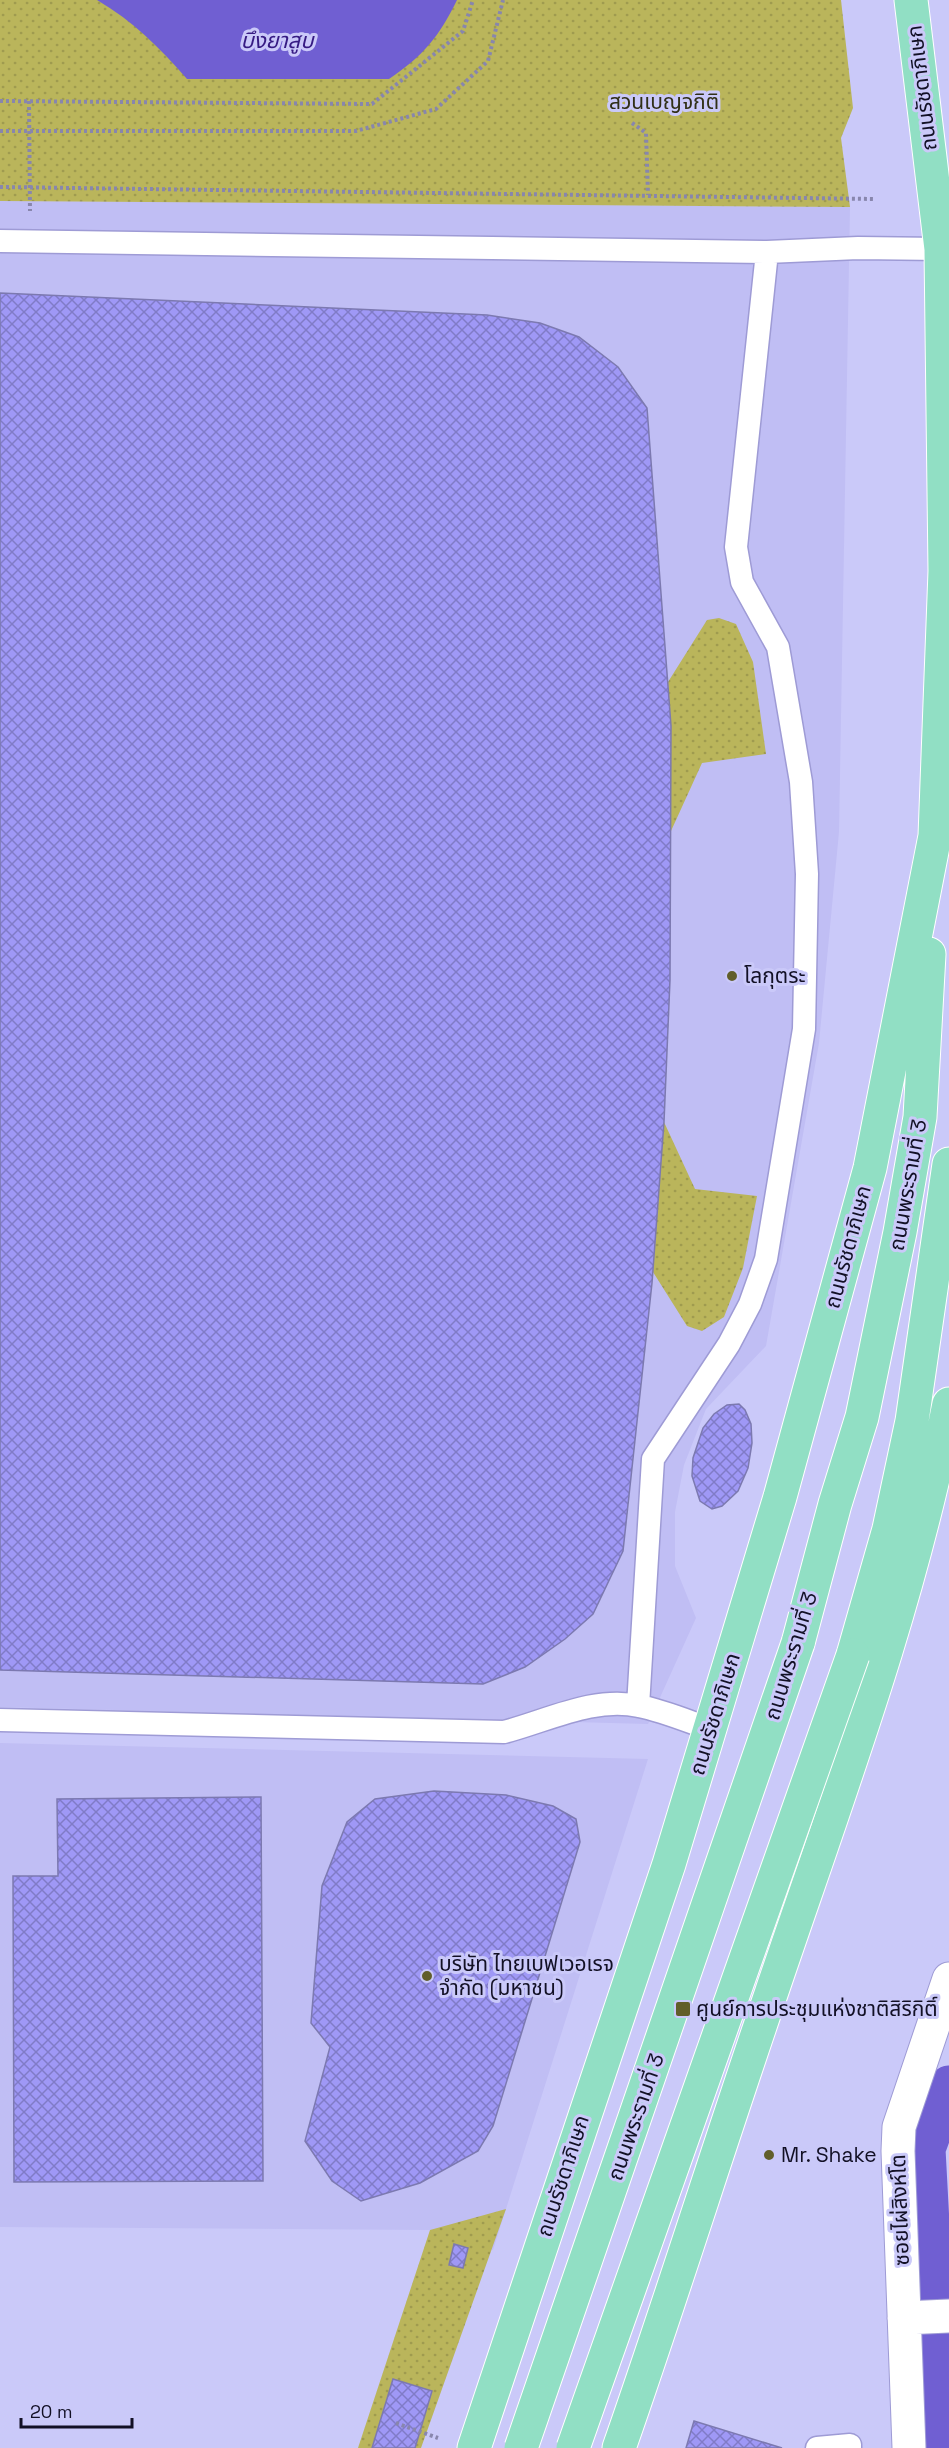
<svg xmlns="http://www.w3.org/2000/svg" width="949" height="2448" viewBox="0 0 949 2448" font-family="'Space Grotesk','Noto Sans Thai',sans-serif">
  <defs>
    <pattern id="green-dots" width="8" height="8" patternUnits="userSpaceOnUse" patternTransform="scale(1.5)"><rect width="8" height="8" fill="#bab55b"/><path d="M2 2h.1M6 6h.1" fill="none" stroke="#9f9b4f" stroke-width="1.8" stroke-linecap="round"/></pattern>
    <pattern id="building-cross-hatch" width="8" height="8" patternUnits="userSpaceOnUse" patternTransform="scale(1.5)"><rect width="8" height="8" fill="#9f98f6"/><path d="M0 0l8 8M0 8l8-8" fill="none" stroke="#807bc7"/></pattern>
  </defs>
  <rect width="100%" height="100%" fill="#cac9f9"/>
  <!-- built -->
  <path fill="#c0bef4" d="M 0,201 L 850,207 L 839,832 L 819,1043 L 766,1346 L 706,1409 L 684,1465 L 675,1512 L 675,1566 L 696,1618 L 648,1724 L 0,1707 Z
    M 0,1743 L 648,1759 L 493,2250 L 430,2230 L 0,2227 Z"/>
  <!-- green -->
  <path fill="url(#green-dots)" d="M 0,0 L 841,0 L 853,108 L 841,138 L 850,207 L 0,201 Z
    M 719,618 L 736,624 L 753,662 L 766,754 L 702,763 L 671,831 L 668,682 L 707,620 Z
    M 664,1122 L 695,1189 L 757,1196 L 743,1268 L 724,1317 L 702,1331 L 687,1326 L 653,1272 Z
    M 506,2209 L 421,2448 L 358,2448 L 430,2230 Z"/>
  <!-- water -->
  <path fill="#705fd2" d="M 97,0 L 457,0 C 439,37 423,56 389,79 L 187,79 C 160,48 133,21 97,0 Z"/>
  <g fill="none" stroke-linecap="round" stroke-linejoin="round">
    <!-- canal -->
    <path stroke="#705fd2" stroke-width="39" d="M 942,2448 L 926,2149 L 949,2085"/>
  </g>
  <!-- building -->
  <path fill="url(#building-cross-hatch)" stroke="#7c79b0" stroke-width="1.5" d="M 0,293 L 487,315 L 540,323 L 579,337 L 618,367 L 647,408 L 671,726 L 670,980 L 664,1122 L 652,1283 L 623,1551 L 593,1614 L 565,1639 L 525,1667 L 483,1684 L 0,1670 Z
    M 739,1404 L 745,1410 L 751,1424 L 752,1443 L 748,1468 L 738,1491 L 722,1506 L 712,1509 L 700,1501 L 692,1476 L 693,1458 L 703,1428 L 714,1414 L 727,1405 Z
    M 434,1791 L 506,1795 L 553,1806 L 576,1819 L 580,1842 L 493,2126 L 478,2151 L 420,2183 L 361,2201 L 332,2181 L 305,2141 L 330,2047 L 311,2023 L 322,1886 L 347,1822 L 375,1799 Z
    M 261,1797 L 263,2181 L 14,2182 L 13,1876 L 58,1876 L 57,1799 Z
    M 454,2244 L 468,2248 L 463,2268 L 449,2265 Z
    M 393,2379 L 432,2391 L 415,2448 L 372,2448 Z
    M 694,2421 L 782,2448 L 686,2448 Z"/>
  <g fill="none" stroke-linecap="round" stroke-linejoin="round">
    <defs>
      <path id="lane" d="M 0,241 L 767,252 L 858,248 L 941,249
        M 638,1706 L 653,1459 L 729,1344 L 750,1304 L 766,1259 L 804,1029 L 807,874 L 801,782 L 778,647 L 742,582 L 736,547 L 767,252
        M 0,1720 L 504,1732 C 547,1721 594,1696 639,1706 C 664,1711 687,1721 710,1729
        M 817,2448 L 850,2445 L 850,2448"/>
      <path id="street" d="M 904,2318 L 949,2316
        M 909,2448 L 898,2151 L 899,2127 L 949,1979"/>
      <path id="primary" d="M 798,1643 L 835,1504 L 862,1417 L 900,1232 L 920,1117 L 929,954
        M 853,1655 L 889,1529 L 912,1421 L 949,1164
        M 474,2448 L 669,1864 L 780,1497 L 870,1168 L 935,836 L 945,571 L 941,249 L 911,0
        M 619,2448 C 672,2297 719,2145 771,1994 C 837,1799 910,1606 949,1404"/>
    </defs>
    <!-- lane casing -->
    <use href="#lane" stroke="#9e9bd5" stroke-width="25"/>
    <!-- street casing -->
    <use href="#street" stroke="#9e9bd5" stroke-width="35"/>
    <!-- primary casing -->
    <use href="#primary" stroke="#fff" stroke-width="35"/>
    <!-- path -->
    <path stroke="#8886ad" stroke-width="4" stroke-dasharray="3 3" stroke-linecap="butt" d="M 0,101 L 372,104 L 463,31 L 473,0
      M 29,101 L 30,211
      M 632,123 L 646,133 L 648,195
      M 0,131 L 356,131 L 436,109 L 488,61 L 503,0
      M 0,187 L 874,199
      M 396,2423 L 438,2438"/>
    <!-- lane -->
    <use href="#lane" stroke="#fff" stroke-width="22"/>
    <!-- street -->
    <use href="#street" stroke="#fff" stroke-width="33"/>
    <!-- primary -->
    <use href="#primary" stroke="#91dfc4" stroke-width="33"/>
    <defs>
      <path id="primary-bridge" d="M 521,2448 L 798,1643
        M 573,2448 L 853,1655"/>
    </defs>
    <!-- primary-bridge casing -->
    <use href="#primary-bridge" stroke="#fff" stroke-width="35" stroke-linecap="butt"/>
    <!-- primary-bridge -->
    <use href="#primary-bridge" stroke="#91dfc4" stroke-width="33"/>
  </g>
  <!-- markers -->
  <g fill="#615e2a" stroke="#cac9f9" stroke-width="2">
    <circle cx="732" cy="976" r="6"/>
    <circle cx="427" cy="1976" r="6"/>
    <rect x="675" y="2001" width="16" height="16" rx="3"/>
    <circle cx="769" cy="2155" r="6"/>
  </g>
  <g text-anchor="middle" stroke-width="6" stroke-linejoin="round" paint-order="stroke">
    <!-- street labels -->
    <g font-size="21" fill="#121025" stroke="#cac9f9">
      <text transform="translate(922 88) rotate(-97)" y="7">ถนนรัชดาภิเษก</text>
      <text transform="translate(908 1185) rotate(-80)" y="7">ถนนพระรามที่ 3</text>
      <text transform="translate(848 1247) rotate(-75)" y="7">ถนนรัชดาภิเษก</text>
      <text transform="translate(791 1656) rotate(-73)" y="7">ถนนพระรามที่ 3</text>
      <text transform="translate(715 1714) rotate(-73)" y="7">ถนนรัชดาภิเษก</text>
      <text transform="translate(636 2117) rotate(-71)" y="7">ถนนพระรามที่ 3</text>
      <text transform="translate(563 2176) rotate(-72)" y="7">ถนนรัชดาภิเษก</text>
      <text transform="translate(900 2210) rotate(-92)" y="7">ซอยไผ่สิงห์โต</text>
    </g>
    <!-- park labels -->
    <g font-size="21" fill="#302f17" stroke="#cac9f9">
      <text x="664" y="109">สวนเบญจกิติ</text>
    </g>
    <!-- poi labels -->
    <g font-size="21" fill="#121025" stroke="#cac9f9" text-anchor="start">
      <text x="744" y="983">โลกุตระ</text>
      <text x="439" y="1971">บริษัท ไทยเบฟเวอเรจ<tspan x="439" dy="24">จำกัด (มหาชน)</tspan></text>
      <text x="696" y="2016">ศูนย์การประชุมแห่งชาติสิริกิติ์</text>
      <text x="781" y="2162">Mr. Shake</text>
    </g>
    <!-- water labels -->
    <g font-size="22" font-style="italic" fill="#361b83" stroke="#cac9f9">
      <text x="277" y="48">บึงยาสูบ</text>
    </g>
  </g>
  <!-- scale -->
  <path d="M21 2418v9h111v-9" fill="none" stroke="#121025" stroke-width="3"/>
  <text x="30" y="2418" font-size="18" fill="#121025" stroke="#cac9f9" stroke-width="4.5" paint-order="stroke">20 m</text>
</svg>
